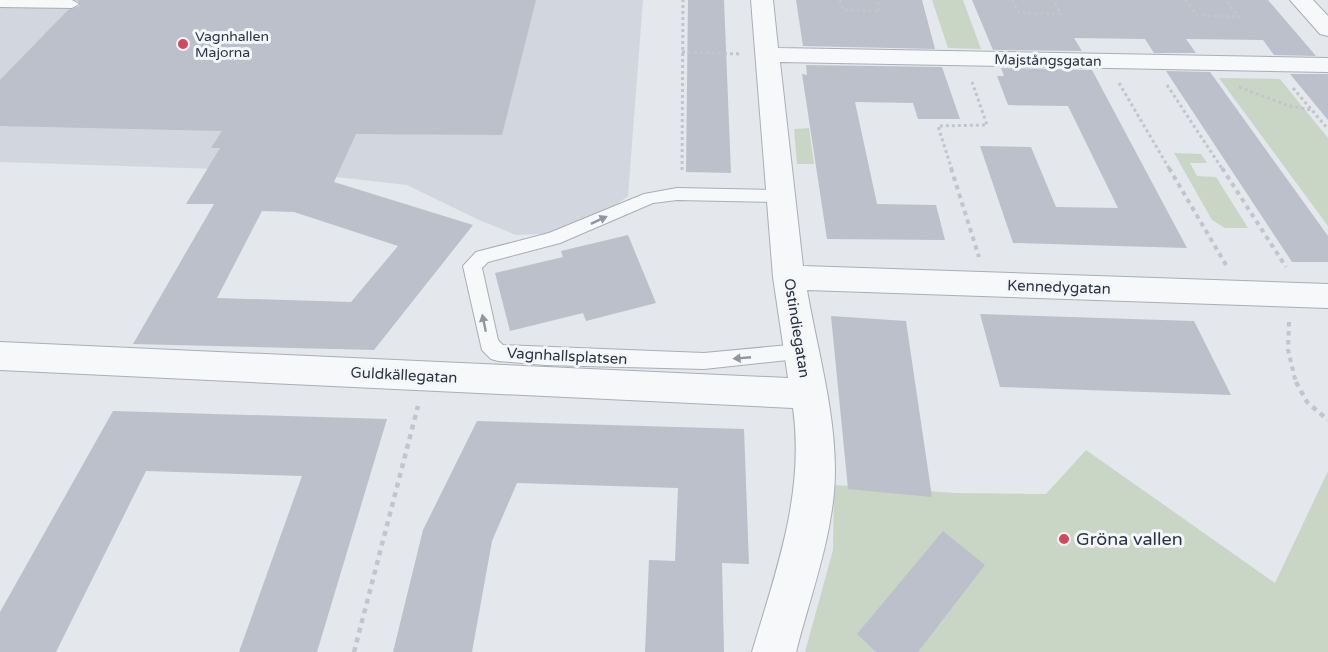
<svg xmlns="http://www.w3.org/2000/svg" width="1328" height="652" viewBox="0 0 1328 652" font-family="'Varela Round',sans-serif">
  <rect width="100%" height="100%" fill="#e4e7ec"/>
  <!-- built -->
  <path fill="#d2d6de" d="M 0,0 L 643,0 L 628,196 L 598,218 L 562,233 L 516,235 L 479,220 L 407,185 L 282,171 L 0,162 Z"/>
  <!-- green -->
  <path fill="#c9d6c5" d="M 932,0 L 963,0 L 981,49 L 948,48 Z
    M 1219,78 L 1280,79 L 1328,138 L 1328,226 Z
    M 809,128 L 814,164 L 797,164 L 794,129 Z
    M 1174,153 L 1201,154 L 1207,163 L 1190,163 L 1197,176 L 1216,177 L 1248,228 L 1225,228 L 1212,220 Z
    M 1086,450 L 1275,583 L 1328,471 L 1328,652 L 805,652 L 833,550 L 834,485 L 956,493 L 1046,494 Z"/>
  <!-- building -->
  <path fill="#bbc0ca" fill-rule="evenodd" d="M 78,0 L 536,0 L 502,135 L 356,134 L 334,182 L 473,225 L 374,350 L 133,344 L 214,204 L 186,204 L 220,148 L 211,148 L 222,131 L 0,126 L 0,80 L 68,10 L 80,6 ZM 262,211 L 294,212 L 398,246 L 351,302 L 217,298 Z
    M 688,0 L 724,0 L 731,173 L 686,172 Z
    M 796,0 L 922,0 L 935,49 L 803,46 Z
    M 972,0 L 1268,0 L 1316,56 L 1274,55 L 1263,40 L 1186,39 L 1196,53 L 1154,53 L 1145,39 L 1074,38 L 1082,51 L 993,50 Z
    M 806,65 L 942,67 L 960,119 L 918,119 L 913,103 L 855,102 L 877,204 L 936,205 L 945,240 L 827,239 L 802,74 L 807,75 Z
    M 1001,68 L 1092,70 L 1187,248 L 1013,243 L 980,146 L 1031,147 L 1056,207 L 1118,208 L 1068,106 L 1008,105 L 997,76 L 1004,76 Z
    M 1166,71 L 1210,72 L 1328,236 L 1328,262 L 1292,262 Z
    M 1290,74 L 1328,74 L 1328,120 Z
    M 628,235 L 656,303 L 586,321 L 583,313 L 510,331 L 495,273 L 563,257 L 561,251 Z
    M 980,314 L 1194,321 L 1231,395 L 1000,387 Z
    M 831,316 L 906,321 L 932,497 L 848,489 Z
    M 113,411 L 387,419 L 317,652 L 239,652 L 302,476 L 146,471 L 56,652 L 0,652 L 0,612 Z
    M 477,421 L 744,429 L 749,564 L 722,563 L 724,652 L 645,652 L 649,560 L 675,561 L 678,488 L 517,483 L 492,541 L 472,652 L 393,652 L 423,530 Z
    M 943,531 L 985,565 L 918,652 L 876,652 L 857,634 Z"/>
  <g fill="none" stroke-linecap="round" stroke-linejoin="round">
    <defs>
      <path id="service" d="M 0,0 L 72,0 L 79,4 L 72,8 L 0,7 Z
        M 677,188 L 781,190 L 789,196 L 781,202 L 677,200 L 653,203 L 560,243 L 488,262 L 482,268 L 498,340 L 503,345 L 704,353 L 800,344 L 807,346 L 810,352 L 807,358 L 704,369 L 545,365 L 498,361 L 491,359 L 482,350 L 463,266 L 476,252 L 549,233 L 644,194 Z"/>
      <path id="minor" d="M 751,0 L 773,0 L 778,48 L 1328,58 L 1328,72 L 780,62 L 803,266 L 1328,284 L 1328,308 L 807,290 C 817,348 835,410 835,470 C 835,531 811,593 796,652 L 752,652 C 776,571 805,493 793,408 L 0,370 L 0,342 L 788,378 L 773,277 Z
        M 1290,0 L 1313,0 L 1328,16 L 1328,36 L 1320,34 Z"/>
    </defs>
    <!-- service casing -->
    <use href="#service" stroke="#a9aeb7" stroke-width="2"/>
    <!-- minor casing -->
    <use href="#minor" stroke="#a9aeb7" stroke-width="2"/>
    <!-- path-far2 -->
    <path stroke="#c2c5cb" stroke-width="3" stroke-dasharray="3 3" stroke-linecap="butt" d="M 840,0 L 843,10 L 880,11 L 877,0
      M 1012,0 L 1019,13 L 1061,14 L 1053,0
      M 1185,0 L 1197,15 L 1239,17 L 1226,0
      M 682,52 L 741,54
      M 1119,83 L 1170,170
      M 1167,85 L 1223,170
      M 1239,87 L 1289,106 L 1312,110
      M 1293,88 L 1328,129
      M 682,170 L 683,0
      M 952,170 L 938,126 L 987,125 L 972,82"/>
    <!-- path-far1 -->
    <path stroke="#c2c5cb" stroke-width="4" stroke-dasharray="4.5 4.5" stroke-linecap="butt" d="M 951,168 L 979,257
      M 1169,168 L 1226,265
      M 1222,168 L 1286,267
      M 1289,322 L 1288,350 L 1296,383"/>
    <!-- path -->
    <path stroke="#c2c5cb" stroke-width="4.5" stroke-dasharray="5 5" stroke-linecap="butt" d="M 1296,382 L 1307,402 L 1328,420
      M 354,652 L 418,406"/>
    <!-- service -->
    <use href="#service" fill="#f7f8fa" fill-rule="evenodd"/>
    <!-- minor -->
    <use href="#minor" fill="#f7f8fa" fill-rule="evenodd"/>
  </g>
  <!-- one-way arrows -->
  <defs><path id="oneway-solid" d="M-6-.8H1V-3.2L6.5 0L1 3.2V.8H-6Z" transform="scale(1.5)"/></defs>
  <g fill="#9196a0">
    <use href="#oneway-solid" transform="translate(599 220) rotate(-25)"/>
    <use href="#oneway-solid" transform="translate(484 323) rotate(-102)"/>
    <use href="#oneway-solid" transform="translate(742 358) rotate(175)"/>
  </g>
  <!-- markers -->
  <g fill="#d1495b" stroke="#f4f6f9" stroke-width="2">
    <circle cx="183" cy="44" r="6"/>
    <circle cx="1064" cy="539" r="6"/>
  </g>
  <g text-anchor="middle" stroke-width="6" stroke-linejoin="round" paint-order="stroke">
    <!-- far-poi labels -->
    <g font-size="14" fill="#2b3445" stroke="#f4f6f9" text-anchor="start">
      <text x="195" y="41">Vagnhallen<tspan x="195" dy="16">Majorna</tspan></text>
    </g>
    <!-- far-street labels -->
    <g font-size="14" fill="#2b3445" stroke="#f4f6f9">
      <text transform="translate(1048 60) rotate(1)" y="5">Majstångsgatan</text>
    </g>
    <!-- street labels -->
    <g font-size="15" fill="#2b3445" stroke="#f4f6f9">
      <text transform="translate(1059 287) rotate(2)" y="5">Kennedygatan</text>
      <text transform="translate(797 328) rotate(81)" y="5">Ostindiegatan</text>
      <text transform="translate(567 356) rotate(3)" y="5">Vagnhallsplatsen</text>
      <text transform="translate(404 375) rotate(3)" y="5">Guldkällegatan</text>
    </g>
    <!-- near-poi labels -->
    <g font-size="18" fill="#2b3445" stroke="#f4f6f9" text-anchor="start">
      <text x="1076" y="545">Gröna vallen</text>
    </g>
  </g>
</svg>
